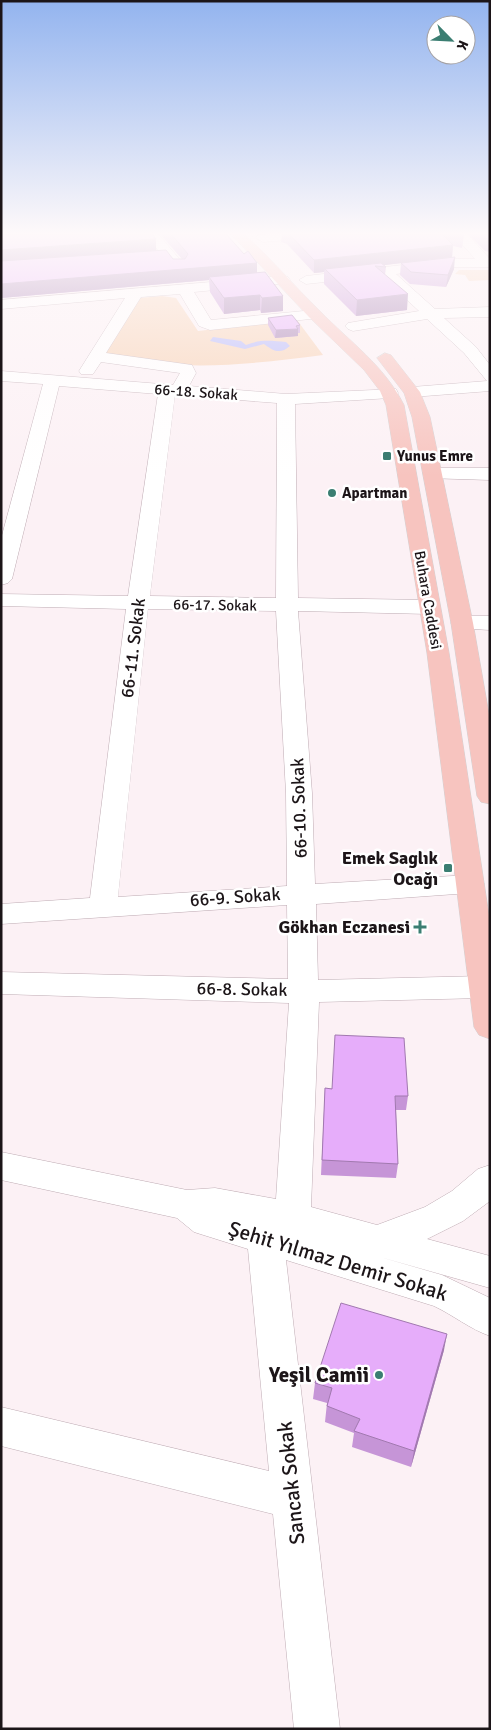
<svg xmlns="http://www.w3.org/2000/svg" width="491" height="1730" viewBox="0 0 491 1730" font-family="Signika,sans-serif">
  <rect width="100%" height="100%" fill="#fcf1f5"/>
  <!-- green -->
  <path fill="#f7d1b4" d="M 459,270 L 490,270 L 490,280 L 469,281 L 465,275 L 455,274 Z
    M 162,296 L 176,298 L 198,331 L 297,320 L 323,355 C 276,361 229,367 181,365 C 155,363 128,359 101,357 L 139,298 Z"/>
  <!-- water -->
  <path fill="#b3b5fa" d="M 213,337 L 241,341 L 246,345 C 260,339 272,341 286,342 L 290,346 C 279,356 271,349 264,344 L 245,349 L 210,341 Z"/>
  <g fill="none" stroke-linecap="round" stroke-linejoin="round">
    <defs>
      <path id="minor" d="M 145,234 L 158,234 L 193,275 L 195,278 L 193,281 L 183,281 Z
        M 268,234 L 317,234 L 310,238 L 263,242 L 256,238 L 258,235 Z
        M 453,234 L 467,234 L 490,259 L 490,267 L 455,267 L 396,274 L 435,309 L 490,307 L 490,317 L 444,318 L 476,347 L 490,365 L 490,391 L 412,397 L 406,396 L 404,392 L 406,388 L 412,387 L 487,381 L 464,353 L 427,319 L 353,331 L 348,329 L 345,326 L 348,323 L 419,311 L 381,276 L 306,284 L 299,280 L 306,276 L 455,259 L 475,259 Z
        M 283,276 L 288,277 L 290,280 L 288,283 L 194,292 L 211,320 L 314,310 L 322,315 L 319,318 L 210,330 L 199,326 L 180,294 L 141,297 L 106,353 L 192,365 L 196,373 L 189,386 L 286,394 L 396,389 L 398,393 L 396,397 L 390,398 L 295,404 L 298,598 L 429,600 L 437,602 L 440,607 L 437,612 L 429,614 L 298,611 L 312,793 L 315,884 L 470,875 L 480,877 L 484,884 L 480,891 L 470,893 L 316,904 L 318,980 L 483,976 L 490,978 L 490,996 L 483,998 L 319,1002 L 311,1207 L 377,1225 L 425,1207 L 452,1191 L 478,1169 L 490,1165 L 490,1201 L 463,1221 L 427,1239 L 490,1256 L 490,1288 L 380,1257 L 442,1275 L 490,1298 L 490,1336 C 470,1329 453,1315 434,1306 L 286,1260 L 340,1729 L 294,1729 L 273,1514 L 1,1446 L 1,1407 L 269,1471 L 248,1249 L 194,1232 L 177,1218 L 1,1180 L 1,1152 L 187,1190 L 215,1188 L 276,1199 L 289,1003 L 1,994 L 1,972 L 288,979 L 287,905 L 1,924 L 1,904 L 90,898 L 126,609 L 1,606 L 1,594 L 128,596 L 158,394 L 59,386 L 12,579 L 8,583 L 1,585 L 1,539 L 43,384 L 1,381 L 1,371 L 173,385 L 180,373 L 101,362 L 93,374 L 81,374 L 79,371 L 125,298 L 1,309 L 1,300 ZM 175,395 L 277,403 L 276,598 L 150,596 ZM 148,609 L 276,611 L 286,793 L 287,886 L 118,897 Z
        M 433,468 L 490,468 L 490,480 L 426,478 L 424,474 L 426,470 Z
        M 462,616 L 490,616 L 490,630 L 454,628 L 451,623 L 454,618 Z"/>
      <path id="major" d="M 231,234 L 244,234 C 271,258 294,286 320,311 C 350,342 384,365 404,405 L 449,653 L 490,922 L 490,1039 L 479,1035 L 474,1027 L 427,653 L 386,405 L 380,391 L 364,370 L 309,317 Z
        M 385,353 L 391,355 L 420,392 L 430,417 L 473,623 L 490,720 L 490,804 L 481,802 L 477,796 L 451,623 L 412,417 L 404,393 L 377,358 Z"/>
    </defs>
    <!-- minor casing -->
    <use href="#minor" stroke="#bfacb4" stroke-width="1"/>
    <!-- major casing -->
    <use href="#major" stroke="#d2d0d1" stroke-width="1"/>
    <!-- minor -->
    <use href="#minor" fill="#fff" fill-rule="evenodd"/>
    <!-- major -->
    <use href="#major" fill="#f7c4bf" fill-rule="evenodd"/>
  </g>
  <!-- wall -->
  <path fill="#c695d7" d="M 1,234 L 156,250 L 173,259 L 182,259 L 160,234 L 226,234 L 244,254 L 257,263 L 257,273 L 283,296 L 283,311 L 261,313 L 260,310 L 224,314 L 210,292 L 209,280 L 1,298 Z
    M 282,234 L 287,234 L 287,239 L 287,234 L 462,234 L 464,235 L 462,248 L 453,246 L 452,257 L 454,269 L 446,287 L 410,284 L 400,275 L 401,263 L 384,265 L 386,267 L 385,275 L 407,310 L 356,316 L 324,284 L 324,272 L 314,273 L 287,244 L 281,242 Z
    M 468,234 L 490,234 L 490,252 L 485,251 Z
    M 268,318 L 300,325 L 300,333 L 298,333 L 298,336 L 275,338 L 268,325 Z
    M 325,1088 L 408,1096 L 406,1110 L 396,1110 L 398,1164 L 396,1178 L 321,1175 Z
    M 444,1350 L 411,1467 L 352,1447 L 354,1433 L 325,1422 L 327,1403 L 313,1399 L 315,1383 Z"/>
  <!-- shaded-wall -->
  <path fill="#a179af" d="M 156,239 L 156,252 L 1,263 L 1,250 Z
    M 453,245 L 452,257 L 377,266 L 325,269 L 324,272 L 314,273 L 314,260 Z
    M 455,257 L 454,269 L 446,287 L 448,275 Z
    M 257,263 L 257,276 L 209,277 L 209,280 L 1,298 L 1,284 Z
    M 408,294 L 407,310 L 356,316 L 357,300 Z
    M 260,295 L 260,310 L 224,314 L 224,298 Z
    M 283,296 L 283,311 L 261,313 L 262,298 Z
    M 298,329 L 298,336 L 275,338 L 276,330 Z
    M 447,1334 L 444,1350 L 411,1467 L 414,1451 Z"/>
  <!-- building -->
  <path fill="#e6adfa" stroke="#a179af" d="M 1,234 L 152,234 L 156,239 L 1,250 Z
    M 171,234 L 226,234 L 244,254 L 248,251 L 257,263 L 1,284 L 1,261 L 166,250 L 173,259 L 185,259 L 188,254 Z
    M 289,234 L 442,234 L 453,245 L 314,260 Z
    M 481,234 L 490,234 L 490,239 L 487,239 Z
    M 455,257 L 448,275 L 411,272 L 401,263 Z
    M 381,263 L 386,267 L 375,266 L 408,294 L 357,300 L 325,269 Z
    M 265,272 L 283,296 L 262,298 L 260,295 L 224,298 L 209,277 Z
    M 292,315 L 300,325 L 296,326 L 298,329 L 276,330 L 268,318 Z
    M 335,1035 L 404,1038 L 408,1096 L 395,1096 L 398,1164 L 322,1160 L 325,1088 L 332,1089 Z
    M 341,1303 L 447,1334 L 414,1451 L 354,1431 L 360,1419 L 327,1406 L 332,1388 L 315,1383 Z"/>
  <!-- sky -->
  <linearGradient id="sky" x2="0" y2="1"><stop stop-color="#93b4ef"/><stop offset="0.49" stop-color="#fef9fa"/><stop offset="1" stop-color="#fef9fa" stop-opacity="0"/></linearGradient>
  <rect width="491" height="476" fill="url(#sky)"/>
  <!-- markers -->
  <g fill="#3b7e72" stroke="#fff" stroke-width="2">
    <rect x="382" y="451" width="10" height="10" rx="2.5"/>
    <circle cx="332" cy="493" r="5"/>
    <rect x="443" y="863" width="10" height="10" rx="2.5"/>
    <path d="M417.5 919.5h5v5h5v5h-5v5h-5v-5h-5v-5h5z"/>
    <circle cx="379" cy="1375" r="5"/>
  </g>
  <g text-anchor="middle" stroke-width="5" stroke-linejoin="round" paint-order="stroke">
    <!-- far-street labels -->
    <g font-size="15" fill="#1c1518" stroke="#fff">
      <text transform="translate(196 392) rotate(4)" y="5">66-18. Sokak</text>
      <text transform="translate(428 600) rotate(80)" y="5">Buhara Caddesi</text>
      <text transform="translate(215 605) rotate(1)" y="5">66-17. Sokak</text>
    </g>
    <!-- far-poi labels -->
    <g font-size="15" font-weight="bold" fill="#1c1518" stroke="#fff" text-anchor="start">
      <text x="397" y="461">Yunus Emre</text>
      <text x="342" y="498">Apartman</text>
    </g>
    <!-- street labels -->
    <g font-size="18" fill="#1c1518" stroke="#fff">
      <text transform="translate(133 648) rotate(-83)" y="6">66-11. Sokak</text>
      <text transform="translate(299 808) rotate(-92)" y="6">66-10. Sokak</text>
      <text transform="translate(235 897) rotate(-4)" y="6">66-9. Sokak</text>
      <text transform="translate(242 989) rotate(1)" y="6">66-8. Sokak</text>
    </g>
    <!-- poi labels -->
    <g font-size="18" font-weight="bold" fill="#1c1518" stroke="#fff" text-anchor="end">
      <text x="438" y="864">Emek Saglık<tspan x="438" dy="21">Ocağı</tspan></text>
      <text x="410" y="933">Gökhan Eczanesi</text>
    </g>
    <!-- near-street labels -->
    <g font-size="21" fill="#1c1518" stroke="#fff">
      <text transform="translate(338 1261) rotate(17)" y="7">Şehit Yılmaz Demir Sokak</text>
      <text transform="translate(291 1483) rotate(-96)" y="7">Sancak Sokak</text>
    </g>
    <!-- near-poi labels -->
    <g font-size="21" font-weight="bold" fill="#1c1518" stroke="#fff" text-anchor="end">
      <text x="369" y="1382">Yeşil Camii</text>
    </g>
  </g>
  <!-- border -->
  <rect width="491" height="1730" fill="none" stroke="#1c1518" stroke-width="5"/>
  <!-- north arrow -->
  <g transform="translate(451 40) rotate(114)"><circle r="24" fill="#ffffff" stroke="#a4a1a3"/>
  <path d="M0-4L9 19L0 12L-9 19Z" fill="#3b7e72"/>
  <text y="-8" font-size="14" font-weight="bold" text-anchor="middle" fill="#1c1518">K</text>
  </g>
</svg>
